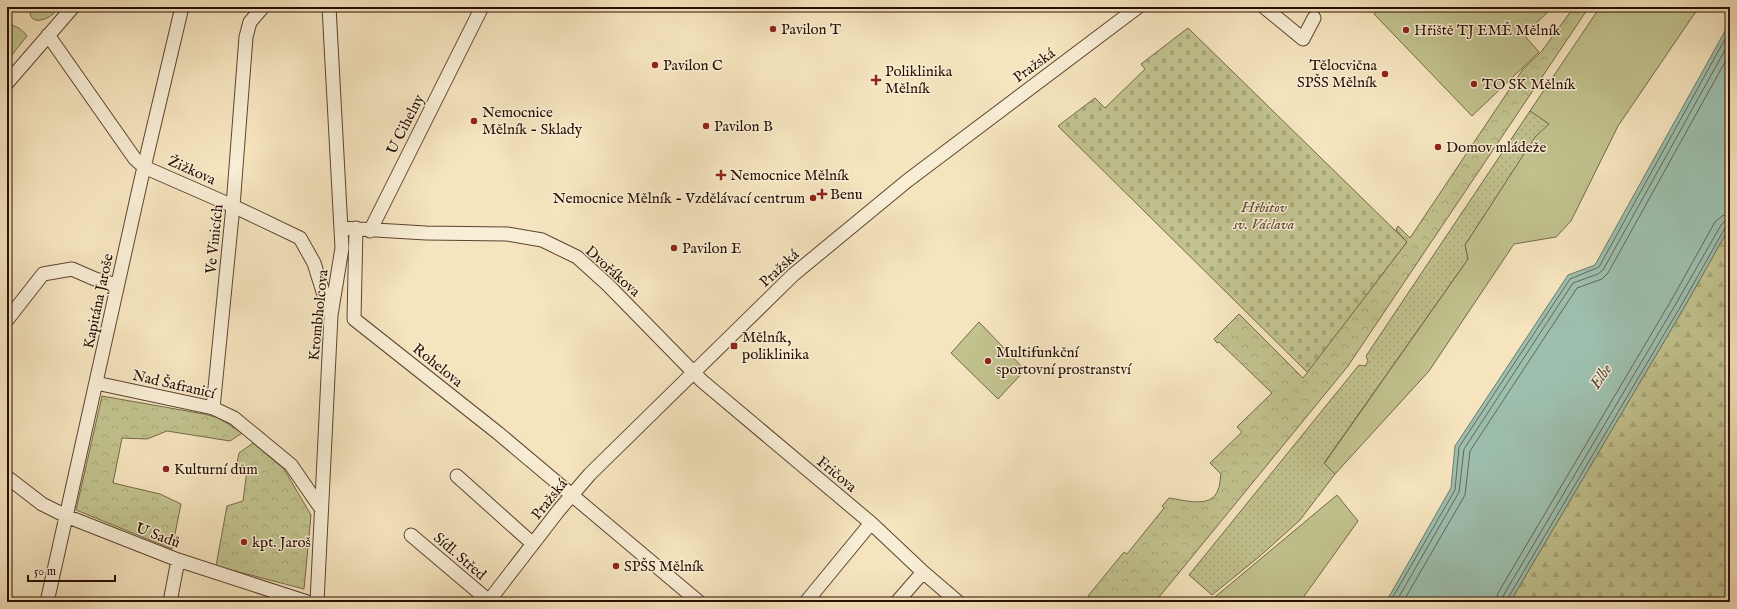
<svg xmlns="http://www.w3.org/2000/svg" width="1737" height="609" viewBox="0 0 1737 609" font-family="'IM FELL English',serif">
  <defs>
    <pattern id="forest-firs" width="22" height="20" patternUnits="userSpaceOnUse"><rect width="22" height="20" fill="#c1c28e"/><path d="M5 1l3.5 6h-7zM16 11l3.5 6h-7z" fill="#a6a679"/></pattern>
    <pattern id="cemetery-stones" width="16" height="16" patternUnits="userSpaceOnUse"><rect width="16" height="16" fill="#c1c28e"/><path d="M2 7V4a2 2 0 0 1 4 0v3zM10 15v-3a2 2 0 0 1 4 0v3z" fill="#a6a679"/></pattern>
    <pattern id="park-crowns" width="20" height="18" patternUnits="userSpaceOnUse"><rect width="20" height="18" fill="#c1c28e"/><path d="M2 6a3 3 0 1 1 6 0M12 15a3 3 0 1 1 6 0" fill="none" stroke="#a6a679"/></pattern>
    <pattern id="garden-dots" width="8" height="8" patternUnits="userSpaceOnUse"><rect width="8" height="8" fill="#c1c28e"/><path d="M2 2h.1M6 6h.1" fill="none" stroke="#a6a679" stroke-width="1.8" stroke-linecap="round"/></pattern>
  </defs>
  <rect width="100%" height="100%" fill="#f5e4be"/>
  <filter id="stains"><feTurbulence type="fractalNoise" baseFrequency=".005" numOctaves="4"/><feColorMatrix values="0 0 0 0 .2 0 0 0 0 .09 0 0 0 0 .02 0 0 0 .5 -.17"/></filter>
  <radialGradient id="worn" r=".72"><stop offset=".6" stop-color="#630" stop-opacity="0"/><stop offset="1" stop-color="#630" stop-opacity=".3"/></radialGradient>
  <!-- grass -->
  <path fill="#c1c28e" stroke="#766847" d="M 31,7 L 52,7 L 56,11 C 47,22 26,26 31,7 Z
    M 1381,7 L 1553,7 L 1524,35 L 1539,52 L 1472,116 L 1374,14 Z
    M 1600,7 L 1699,7 L 1618,126 L 1571,221 L 1556,237 L 1514,244 L 1429,371 L 1335,474 L 1324,464 L 1468,259 L 1465,245 L 1535,136 L 1548,124 L 1530,111 Z
    M 7,24 C 16,26 21,28 27,36 L 7,61 Z
    M 979,322 L 1025,370 L 998,399 L 951,353 Z
    M 1337,495 L 1358,521 L 1300,602 L 1221,602 L 1215,597 Z"/>
  <!-- forest -->
  <path fill="url(#forest-firs)" stroke="#766847" d="M 1730,226 L 1730,602 L 1510,602 L 1685,306 Z"/>
  <!-- cemetery -->
  <path fill="url(#cemetery-stones)" stroke="#766847" d="M 1188,28 L 1407,242 L 1308,373 L 1058,126 L 1095,98 L 1105,108 L 1145,69 L 1141,64 Z"/>
  <!-- park -->
  <path fill="url(#park-crowns)" stroke="#766847" d="M 1574,7 L 1589,7 L 1348,366 L 1155,602 L 1095,602 L 1088,596 L 1124,552 L 1127,554 L 1164,508 L 1162,506 L 1169,498 C 1185,500 1211,509 1218,490 C 1220,486 1220,479 1221,474 L 1210,463 L 1242,432 L 1237,427 L 1272,393 L 1219,342 L 1217,343 L 1214,339 L 1239,314 L 1303,378 L 1407,242 L 1396,230 L 1398,226 L 1410,238 L 1523,69 L 1541,52 Z
    M 102,396 L 204,414 L 219,418 L 242,433 L 230,441 L 167,431 L 147,439 L 122,438 L 113,483 L 160,494 L 181,504 L 172,549 L 76,510 Z
    M 253,443 L 284,469 L 311,515 L 304,589 L 216,566 L 227,506 L 243,501 L 247,470 L 236,468 L 239,453 Z"/>
  <!-- garden -->
  <path fill="url(#garden-dots)" stroke="#766847" d="M 1530,111 L 1549,124 L 1535,137 L 1465,245 L 1468,259 L 1324,463 L 1335,474 L 1300,520 L 1260,556 L 1212,595 L 1189,575 L 1359,365 L 1365,366 L 1368,361 L 1366,356 Z"/>
  <!-- water -->
  <path fill="#9dbfae" stroke="#6f7868" d="M 1730,22 L 1730,226 L 1685,306 L 1510,602 L 1386,602 L 1451,488 L 1455,446 L 1568,275 L 1595,265 Z"/>
  <g fill="none" stroke-linecap="round" stroke-linejoin="round">
    <!-- shore -->
    <path stroke="#646657" stroke-width="1" d="M 1390,602 L 1455,490 L 1459,447 L 1570,279 L 1599,267 L 1730,30
      M 1396,602 L 1459,492 L 1464,449 L 1573,283 L 1598,274 L 1603,270 L 1730,41
      M 1403,602 L 1465,495 L 1470,451 L 1577,288 L 1602,279 L 1608,273 L 1730,53
      M 1496,602 L 1498,593 L 1672,299 L 1715,222 L 1722,216 L 1730,214
      M 1502,602 L 1503,596 L 1677,302 L 1721,225 L 1725,221 L 1730,220
      M 1507,602 L 1508,598 L 1682,304 L 1725,228 L 1730,225"/>
    <defs>
      <path id="minor" d="M 1264,7 L 1303,39 L 1314,18
        M 48,35 L 135,159 L 144,167 L 233,206 L 300,238 L 314,263 L 329,311
        M 7,83 L 73,7
        M 342,228 L 426,233 L 507,234 L 542,240 L 577,257 L 608,285 L 702,381 L 871,523 L 923,572 L 958,602
        M 356,228 L 354,319 L 498,433 L 699,602
        M 370,231 L 482,7
        M 7,320 L 43,274 L 72,269 L 95,279 L 117,285
        M 96,383 L 213,408 L 234,418 L 291,465 L 320,507 L 321,504
        M 213,408 L 233,206 L 246,37 L 250,22 L 263,7
        M 457,476 L 533,544
        M 7,477 L 42,504 L 66,516 L 178,560 L 307,602
        M 411,535 L 489,601
        M 47,602 L 141,180 L 182,7
        M 170,602 L 178,560
        M 317,602 L 331,315 L 342,248 L 329,7
        M 488,602 L 559,510 L 590,474 L 793,275 L 907,181 L 1138,7
        M 806,602 L 871,523
        M 897,602 L 923,572"/>
    </defs>
    <!-- minor casing -->
    <use href="#minor" stroke="#5d4430" stroke-width="15"/>
    <!-- minor -->
    <use href="#minor" stroke="#f8edd5" stroke-width="13"/>
  </g>
  <!-- markers -->
  <g fill="#8f2418" stroke="#f8edd5" stroke-width="1.5">
    <circle cx="773" cy="29" r="4"/>
    <circle cx="1406" cy="30" r="4"/>
    <circle cx="655" cy="65" r="4"/>
    <circle cx="1385" cy="74" r="4"/>
    <path d="M874 74h4v4h4v4h-4v4h-4v-4h-4v-4h4z"/>
    <circle cx="1474" cy="84" r="4"/>
    <circle cx="474" cy="121" r="4"/>
    <circle cx="706" cy="126" r="4"/>
    <circle cx="1438" cy="147" r="4"/>
    <path d="M719 169h4v4h4v4h-4v4h-4v-4h-4v-4h4z"/>
    <path d="M820 188h4v4h4v4h-4v4h-4v-4h-4v-4h4z"/>
    <circle cx="813" cy="198" r="4"/>
    <circle cx="674" cy="248" r="4"/>
    <rect x="730" y="342" width="8" height="8" rx="2"/>
    <circle cx="988" cy="361" r="4"/>
    <circle cx="166" cy="469" r="4"/>
    <circle cx="244" cy="542" r="4"/>
    <circle cx="616" cy="566" r="4"/>
  </g>
  <g text-anchor="middle" stroke-width="3" stroke-linejoin="round" paint-order="stroke">
    <!-- poi labels -->
    <g font-size="15" fill="#2a0e00" stroke="#f8edd5" text-anchor="start">
      <text x="781" y="34">Pavilon T</text>
      <text x="1414" y="35">Hřiště TJ EMĚ Mělník</text>
      <text x="663" y="70">Pavilon C</text>
      <text x="1377" y="70" text-anchor="end">Tělocvična<tspan x="1377" dy="17">SPŠS Mělník</tspan></text>
      <text x="885" y="76">Poliklinika<tspan x="885" dy="17">Mělník</tspan></text>
      <text x="1482" y="89">TO SK Mělník</text>
      <text x="482" y="117">Nemocnice<tspan x="482" dy="17">Mělník - Sklady</tspan></text>
      <text x="714" y="131">Pavilon B</text>
      <text x="1446" y="152">Domov mládeže</text>
      <text x="730" y="180">Nemocnice Mělník</text>
      <text x="830" y="199">Benu</text>
      <text x="805" y="203" text-anchor="end">Nemocnice Mělník - Vzdělávací centrum</text>
      <text x="682" y="253">Pavilon E</text>
      <text x="742" y="342">Mělník,<tspan x="742" dy="17">poliklinika</tspan></text>
      <text x="996" y="357">Multifunkční<tspan x="996" dy="17">sportovní prostranství</tspan></text>
      <text x="174" y="474">Kulturní dům</text>
      <text x="252" y="547">kpt. Jaroš</text>
      <text x="624" y="571">SPŠS Mělník</text>
    </g>
    <!-- street labels -->
    <g font-size="15" fill="#2a0e00" stroke="#f8edd5">
      <text transform="translate(1034 65) rotate(-36)" y="5">Pražská</text>
      <text transform="translate(405 124) rotate(-63)" y="5">U Cihelny</text>
      <text transform="translate(192 170) rotate(24)" y="5">Žižkova</text>
      <text transform="translate(214 239) rotate(-84)" y="5">Ve Vinicích</text>
      <text transform="translate(779 268) rotate(-43)" y="5">Pražská</text>
      <text transform="translate(613 271) rotate(42)" y="5">Dvořákova</text>
      <text transform="translate(98 301) rotate(-78)" y="5">Kapitána Jaroše</text>
      <text transform="translate(318 315) rotate(-84)" y="5">Krombholcova</text>
      <text transform="translate(438 365) rotate(39)" y="5">Rohelova</text>
      <text transform="translate(174 384) rotate(13)" y="5">Nad Šafranicí</text>
      <text transform="translate(837 474) rotate(40)" y="5">Fričova</text>
      <text transform="translate(549 499) rotate(-51)" y="5">Pražská</text>
      <text transform="translate(158 535) rotate(21)" y="5">U Sadů</text>
      <text transform="translate(460 556) rotate(41)" y="5">Sídl. Střed</text>
    </g>
    <!-- park labels -->
    <g font-size="15" font-style="italic" fill="#5f4d32" stroke="#f8edd5">
      <text x="1264" y="212">Hřbitov<tspan x="1264" dy="17">sv. Václava</tspan></text>
    </g>
    <!-- water labels -->
    <g font-size="16" font-style="italic" fill="#524c3d" stroke="#f8edd5">
      <text transform="translate(1600 376) rotate(-56)" y="6">Elbe</text>
    </g>
  </g>
  <!-- margin -->
  <rect width="1737" height="609" fill="none" stroke="#f5e4be" stroke-width="24"/>
  <rect x="8" y="8" width="1721" height="593" fill="none" stroke="#2a0e00" stroke-width="2"/>
  <rect x="12" y="12" width="1713" height="585" fill="none" stroke="#2a0e00"/>
  <!-- scale -->
  <path d="M28 575v6h87v-6" fill="none" stroke="#2a0e00" stroke-width="2"/>
  <text x="34" y="575" font-size="12" fill="#2a0e00" stroke="#f8edd5" stroke-width="3" paint-order="stroke">50 m</text>
  <rect width="100%" height="100%" filter="url(#stains)"/>
  <rect width="100%" height="100%" fill="url(#worn)"/>
</svg>
